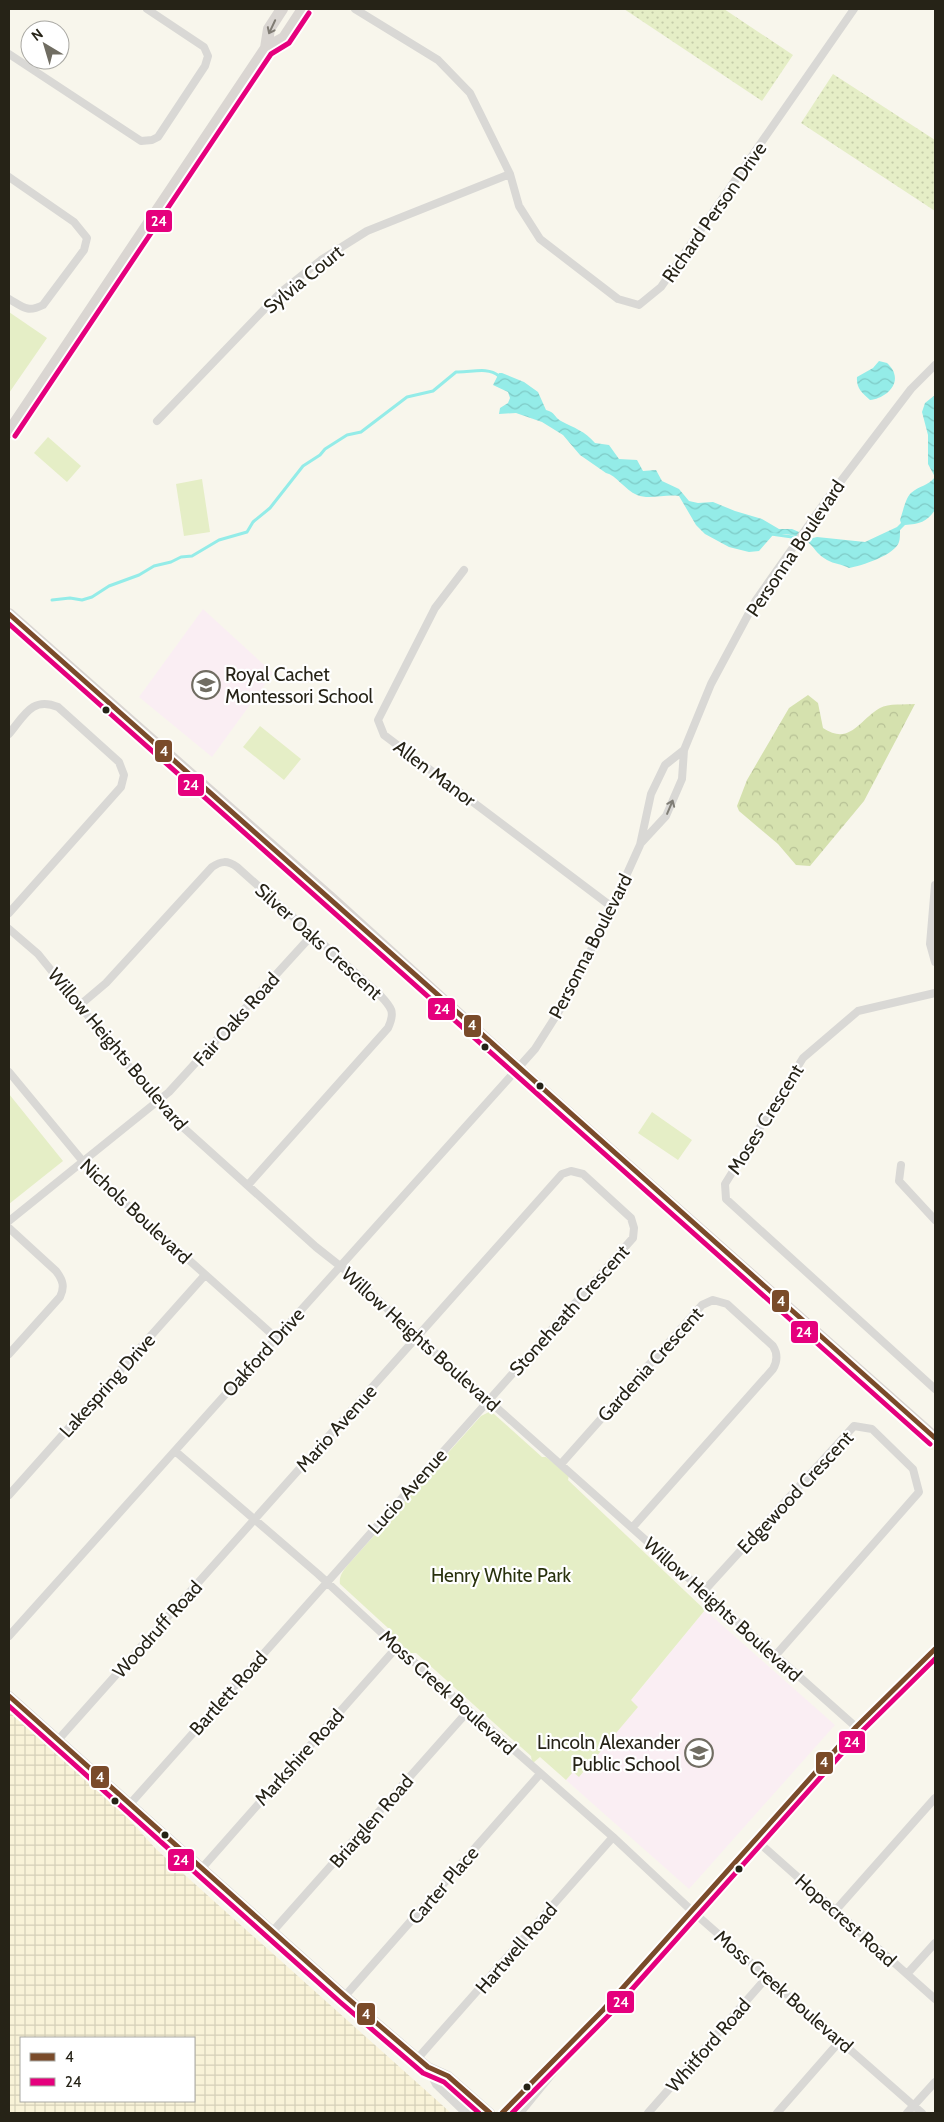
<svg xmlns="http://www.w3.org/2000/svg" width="944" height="2122" viewBox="0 0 944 2122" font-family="Cabin,sans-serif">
  <defs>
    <pattern id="industrial-grid" width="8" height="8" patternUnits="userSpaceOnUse" patternTransform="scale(1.25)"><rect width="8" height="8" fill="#f9f3d8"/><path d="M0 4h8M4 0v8" fill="none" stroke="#d5d0b9"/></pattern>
    <pattern id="grass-dots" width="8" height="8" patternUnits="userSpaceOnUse" patternTransform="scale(1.25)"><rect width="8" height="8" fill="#e5eec6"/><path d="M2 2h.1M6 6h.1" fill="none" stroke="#c4cca9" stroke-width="1.8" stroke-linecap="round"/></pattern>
    <pattern id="forest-crowns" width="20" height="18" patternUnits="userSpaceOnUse" patternTransform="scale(1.25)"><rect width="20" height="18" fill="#d5e1ae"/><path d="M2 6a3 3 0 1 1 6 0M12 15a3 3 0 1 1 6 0" fill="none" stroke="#b7c195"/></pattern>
    <pattern id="water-waves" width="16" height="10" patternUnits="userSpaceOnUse" patternTransform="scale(1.25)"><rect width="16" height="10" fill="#94ece8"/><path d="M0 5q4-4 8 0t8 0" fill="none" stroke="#7fcac6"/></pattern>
  </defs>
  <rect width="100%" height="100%" fill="#f8f6ec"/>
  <!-- industrial -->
  <path fill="url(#industrial-grid)" fill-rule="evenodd" d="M 9,1710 L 112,1801 L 156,1849 L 177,1868 L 451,2113 L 9,2113 ZM 21,2038 L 194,2038 L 194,2101 L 21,2101 Z"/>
  <!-- education -->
  <path fill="#faeef3" d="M 203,609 L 273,673 L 212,757 L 139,697 Z
    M 705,1610 L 835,1725 L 689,1889 L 566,1780 Z"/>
  <!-- grass -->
  <path fill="url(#grass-dots)" d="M 624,9 L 724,9 L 793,55 L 762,101 Z
    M 833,74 L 935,140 L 935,211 L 801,123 Z"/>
  <!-- forest -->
  <path fill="url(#forest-crowns)" d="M 808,695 L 818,703 L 823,728 C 850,746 859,720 880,708 C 888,703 906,705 915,704 L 864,801 L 810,866 L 796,865 L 778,844 L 739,811 L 737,806 L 747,780 L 789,708 Z"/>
  <!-- park -->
  <path fill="#e5eec6" d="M 9,312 L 47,338 L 9,393 Z
    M 48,437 L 81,466 L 67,482 L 34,453 Z
    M 202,479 L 210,532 L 184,536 L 176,484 Z
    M 260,726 L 301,759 L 284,780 L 243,747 Z
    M 9,1094 L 63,1161 L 9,1204 Z
    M 652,1112 L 692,1140 L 678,1160 L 638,1133 Z
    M 489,1412 L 494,1414 L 542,1457 L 546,1457 L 569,1475 L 568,1480 L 705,1610 L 631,1700 L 638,1707 L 579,1777 L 573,1772 L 566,1780 L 540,1757 L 533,1763 L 532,1762 L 531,1756 L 416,1653 L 411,1653 L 389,1634 L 388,1628 L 340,1584 C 338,1574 348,1565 354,1558 L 481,1416 Z"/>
  <!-- water -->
  <path fill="url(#water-waves)" d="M 879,361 L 887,363 C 889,365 893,369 894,373 C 899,387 883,399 870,400 C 862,393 856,388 857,377 L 873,368 Z
    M 499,373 L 502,373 L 524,382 L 538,392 L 546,410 C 555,412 554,417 561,421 C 574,428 585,431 595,443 L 609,445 L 619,459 L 637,460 L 643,471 L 656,470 L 662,481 L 679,489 L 689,501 L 698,503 L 713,502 L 735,511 L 762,519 L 779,529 L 792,529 L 813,538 L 817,537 L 865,542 L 897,527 L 901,523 L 900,520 C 903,512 905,499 911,493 C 920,485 927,487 935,477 L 928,464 L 928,435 L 922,412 L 925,403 L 935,395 L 935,510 C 927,522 919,524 905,525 L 900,530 C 900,534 900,539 899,542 C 895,555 861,566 849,568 C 842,564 834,564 827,560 C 818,555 816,550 810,544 C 801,535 784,532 773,535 L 759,551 L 749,552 L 729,547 L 705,534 L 696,525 L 679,496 C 665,494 649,500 637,495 C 625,490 616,475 606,473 L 580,455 L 563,435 L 542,422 L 516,413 L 499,414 L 500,408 L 508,403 L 510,398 L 508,392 L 493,385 Z"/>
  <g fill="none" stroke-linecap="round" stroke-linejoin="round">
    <!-- stream -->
    <path stroke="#94ece8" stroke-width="3" d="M 771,534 L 799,538
      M 52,600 L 70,598 L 82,600 L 92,597 L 109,586 L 139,575 L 154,566 L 171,562 L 181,557 L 192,556 L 219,540 L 247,532 L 253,522 L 270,508 L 303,466 L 320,455 L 325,449 L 347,435 L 361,432 L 407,397 L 433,391 L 456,372 C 470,373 487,366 499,376"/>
    <!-- minor -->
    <path stroke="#d9d8d5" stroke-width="8" d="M 355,9 L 438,60 L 470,93 L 510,174 L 519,206 L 540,239 L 618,299 L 639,305 L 661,287 L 854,9
      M 9,54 L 141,141 L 152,140 L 158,137 L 205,66 L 208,56 L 204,47 L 147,9
      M 9,177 L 74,222 L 87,238 L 84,250 L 43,305 C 27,313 23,307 9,299
      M 157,421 L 281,292 L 321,260 L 367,231 L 510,174
      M 464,570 L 435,608 L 378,720 L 384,735 L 612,907
      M 9,734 C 24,716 32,696 58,707 L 119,762 L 124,775 L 121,787 L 9,913
      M 641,843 L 666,816 L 682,779 L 684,750 L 711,684 L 756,600 L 825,502 L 911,389 L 935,365
      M 935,885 L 930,944 L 935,962
      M 9,929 L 38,954 L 157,1101 L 176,1121 L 316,1247 L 354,1277 L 416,1336 L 856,1727
      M 935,993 L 858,1011 L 803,1058 L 725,1184 L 726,1199 L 935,1389
      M 80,1005 L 106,983 L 212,867 C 221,861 227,860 237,867 L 379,994 C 391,1007 396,1011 388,1028 L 248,1185
      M 9,1072 L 95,1176 L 275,1337
      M 901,1165 L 899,1181 L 935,1220
      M 9,1221 L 169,1092 L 313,934
      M 9,1228 L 56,1271 C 63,1280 65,1287 60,1297 L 9,1354
      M 175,1451 L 318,1574 L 397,1647 L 613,1837 L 692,1911 L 922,2113
      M 561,1464 L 702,1305 L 713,1300 L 727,1304 L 773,1346 C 778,1354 777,1362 773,1369 L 632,1528
      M 9,1495 L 205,1275
      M 703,1592 L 854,1426 L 872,1429 L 913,1469 L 919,1492 L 775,1656
      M 9,1636 L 535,1049 L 568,997 L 612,907 L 640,845 L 651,794 L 665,765 L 684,750
      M 58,1740 L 562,1174 L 571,1171 L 583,1174 L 631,1218 L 634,1228 L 633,1238 L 130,1804
      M 756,1840 L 935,1999
      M 202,1868 L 397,1647
      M 835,1911 L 935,1798
      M 273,1931 L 469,1710
      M 907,1974 L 935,1943
      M 345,1996 L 540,1774
      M 418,2058 L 613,1837
      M 502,2113 L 603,2010 L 856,1727 L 935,1649
      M 520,2113 L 583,2036
      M 648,2113 L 768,1976
      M 777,2113 L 840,2041
      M 907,2113 L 935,2082"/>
    <!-- tertiary -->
    <path stroke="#d9d8d5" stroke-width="10" d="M 9,1696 L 345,1996 L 428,2067 L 448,2076 L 490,2113
      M 428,2067 L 437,2084 L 467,2113"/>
    <!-- primary -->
    <path stroke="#dad6d2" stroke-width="12" d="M 266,48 L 269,29 L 282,9
      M 9,432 L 266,48 L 284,38 L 303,9
      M 9,614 L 332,899 L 519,1069 L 935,1438"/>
    <defs>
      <path id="bus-1" d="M 9,614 C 319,887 626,1164 935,1438
        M 9,1696 L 345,1996 L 428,2067 L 448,2076 L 490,2113
        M 502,2113 L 603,2010 L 856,1727 L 935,1649"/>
      <path id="bus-2" d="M 15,436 L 271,54 L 289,43 L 309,13
        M 9,624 C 317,896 622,1171 930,1444
        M 9,1706 L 340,2002 L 423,2073 L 444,2082 L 479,2113
        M 512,2113 L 609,2015 L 861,1732 L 935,1659"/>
    </defs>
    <!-- bus-1 casing -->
    <use href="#bus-1" stroke="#fff" stroke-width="9"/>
    <!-- bus-2 casing -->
    <use href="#bus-2" stroke="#fff" stroke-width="9"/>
    <!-- bus-1 -->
    <use href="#bus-1" stroke="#7a4b2a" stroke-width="5"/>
    <!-- bus-2 -->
    <use href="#bus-2" stroke="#e5007d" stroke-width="5"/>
  </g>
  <!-- one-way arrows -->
  <defs><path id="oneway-shaft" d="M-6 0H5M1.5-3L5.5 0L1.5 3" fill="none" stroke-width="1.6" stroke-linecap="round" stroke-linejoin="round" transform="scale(1.25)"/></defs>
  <use stroke="#807c74" href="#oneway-shaft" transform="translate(272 27) rotate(115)"/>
  <use stroke="#807e76" href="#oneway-shaft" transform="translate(670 807) rotate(-67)"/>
  <!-- icons -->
  <defs>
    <symbol id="school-ring" viewBox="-11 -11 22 22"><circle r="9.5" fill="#fff" stroke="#706d62" stroke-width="1.5"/><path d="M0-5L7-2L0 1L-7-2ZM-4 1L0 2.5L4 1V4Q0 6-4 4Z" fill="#706d62"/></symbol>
  </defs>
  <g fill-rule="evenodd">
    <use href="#school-ring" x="190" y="669" width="32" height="32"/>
    <use href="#school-ring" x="683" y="1737" width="32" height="32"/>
  </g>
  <!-- markers -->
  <g fill="#262317" stroke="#fff" stroke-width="2">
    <circle cx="106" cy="710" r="4.5"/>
    <circle cx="485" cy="1047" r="4.5"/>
    <circle cx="540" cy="1086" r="4.5"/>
    <circle cx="115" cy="1801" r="4.5"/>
    <circle cx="165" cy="1835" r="4.5"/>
    <circle cx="739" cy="1869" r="4.5"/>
    <circle cx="527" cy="2087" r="4.5"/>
  </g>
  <g text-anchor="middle" stroke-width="4.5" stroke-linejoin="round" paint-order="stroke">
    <!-- street labels -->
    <g font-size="19" fill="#262317" stroke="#fff">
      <text transform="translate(714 212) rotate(-55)" y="7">Richard Person Drive</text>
      <text transform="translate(303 279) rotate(-39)" y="7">Sylvia Court</text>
      <text transform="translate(795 548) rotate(-56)" y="7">Personna Boulevard</text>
      <text transform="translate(435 773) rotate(37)" y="7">Allen Manor</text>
      <text transform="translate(319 941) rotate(42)" y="7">Silver Oaks Crescent</text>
      <text transform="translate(590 946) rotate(-63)" y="7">Personna Boulevard</text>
      <text transform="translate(236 1019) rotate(-48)" y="7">Fair Oaks Road</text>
      <text transform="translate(118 1049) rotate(50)" y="7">Willow Heights Boulevard</text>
      <text transform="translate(765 1119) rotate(-58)" y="7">Moses Crescent</text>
      <text transform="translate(136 1211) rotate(43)" y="7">Nichols Boulevard</text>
      <text transform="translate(569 1310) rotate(-48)" y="7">Stoneheath Crescent</text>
      <text transform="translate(421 1339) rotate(42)" y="7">Willow Heights Boulevard</text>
      <text transform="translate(263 1352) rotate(-48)" y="7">Oakford Drive</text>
      <text transform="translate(650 1364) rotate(-48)" y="7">Gardenia Crescent</text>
      <text transform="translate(107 1385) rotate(-48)" y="7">Lakespring Drive</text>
      <text transform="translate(336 1428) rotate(-48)" y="7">Mario Avenue</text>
      <text transform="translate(407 1491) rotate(-48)" y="7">Lucio Avenue</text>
      <text transform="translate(795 1492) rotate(-47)" y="7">Edgewood Crescent</text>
      <text transform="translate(723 1609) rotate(42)" y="7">Willow Heights Boulevard</text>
      <text transform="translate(157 1629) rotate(-48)" y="7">Woodruff Road</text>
      <text transform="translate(448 1692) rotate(42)" y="7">Moss Creek Boulevard</text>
      <text transform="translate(228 1693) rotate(-48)" y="7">Bartlett Road</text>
      <text transform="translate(299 1757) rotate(-48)" y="7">Markshire Road</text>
      <text transform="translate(371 1821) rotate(-49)" y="7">Briarglen Road</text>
      <text transform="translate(443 1885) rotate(-49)" y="7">Carter Place</text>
      <text transform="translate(846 1920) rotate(42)" y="7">Hopecrest Road</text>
      <text transform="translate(516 1948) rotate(-49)" y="7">Hartwell Road</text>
      <text transform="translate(784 1991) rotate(41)" y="7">Moss Creek Boulevard</text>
      <text transform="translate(708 2045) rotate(-49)" y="7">Whitford Road</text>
    </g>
    <!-- poi labels -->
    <g font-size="19" fill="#262317" stroke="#fff" text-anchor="start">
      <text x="225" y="681">Royal Cachet<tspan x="225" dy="22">Montessori School</tspan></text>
      <text x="680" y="1749" text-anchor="end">Lincoln Alexander<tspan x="680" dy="22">Public School</tspan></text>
    </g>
    <!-- park labels -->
    <g font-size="19" fill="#28310d" stroke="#fff">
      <text x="501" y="1582">Henry White Park</text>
    </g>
  </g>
  <g stroke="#fff" stroke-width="2">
    <rect x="145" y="209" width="28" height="24" rx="5" fill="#e5007d"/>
    <rect x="154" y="739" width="19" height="24" rx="5" fill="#7a4b2a"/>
    <rect x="177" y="773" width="28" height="24" rx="5" fill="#e5007d"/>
    <rect x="427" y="997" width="29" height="24" rx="5" fill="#e5007d"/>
    <rect x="463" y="1014" width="19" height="24" rx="5" fill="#7a4b2a"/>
    <rect x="771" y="1289" width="19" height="24" rx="5" fill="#7a4b2a"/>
    <rect x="790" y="1320" width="29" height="24" rx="5" fill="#e5007d"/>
    <rect x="838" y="1730" width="28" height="24" rx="5" fill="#e5007d"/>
    <rect x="815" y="1751" width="19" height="24" rx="5" fill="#7a4b2a"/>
    <rect x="90" y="1765" width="20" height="24" rx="5" fill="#7a4b2a"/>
    <rect x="167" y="1848" width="28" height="24" rx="5" fill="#e5007d"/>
    <rect x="606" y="1990" width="29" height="24" rx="5" fill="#e5007d"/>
    <rect x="356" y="2002" width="20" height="24" rx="5" fill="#7a4b2a"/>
  </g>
  <g font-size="14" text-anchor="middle" font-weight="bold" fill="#fff">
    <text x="159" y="226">24</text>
    <text x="164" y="756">4</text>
    <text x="191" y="790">24</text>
    <text x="442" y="1014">24</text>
    <text x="472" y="1030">4</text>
    <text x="781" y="1306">4</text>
    <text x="804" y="1337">24</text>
    <text x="852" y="1747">24</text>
    <text x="824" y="1767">4</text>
    <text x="100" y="1782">4</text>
    <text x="181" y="1865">24</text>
    <text x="621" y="2007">24</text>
    <text x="366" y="2019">4</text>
  </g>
  <!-- border -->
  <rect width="944" height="2122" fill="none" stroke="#262317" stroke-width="20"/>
  <!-- legend -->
  <rect x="20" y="2037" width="175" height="65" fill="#ffffff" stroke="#a8a7a2"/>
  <rect x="30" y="2053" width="25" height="8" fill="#7a4b2a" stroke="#a8a7a2"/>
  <text x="65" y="2062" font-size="15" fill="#262317">4</text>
  <rect x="30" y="2078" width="25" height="8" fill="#e5007d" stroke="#a8a7a2"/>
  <text x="65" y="2087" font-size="15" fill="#262317">24</text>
  <!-- north arrow -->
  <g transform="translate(45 45) rotate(322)"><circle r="24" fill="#ffffff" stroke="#a8a7a2"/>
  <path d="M0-4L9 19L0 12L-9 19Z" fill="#706d62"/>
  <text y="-8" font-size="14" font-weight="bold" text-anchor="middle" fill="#262317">N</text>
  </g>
</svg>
